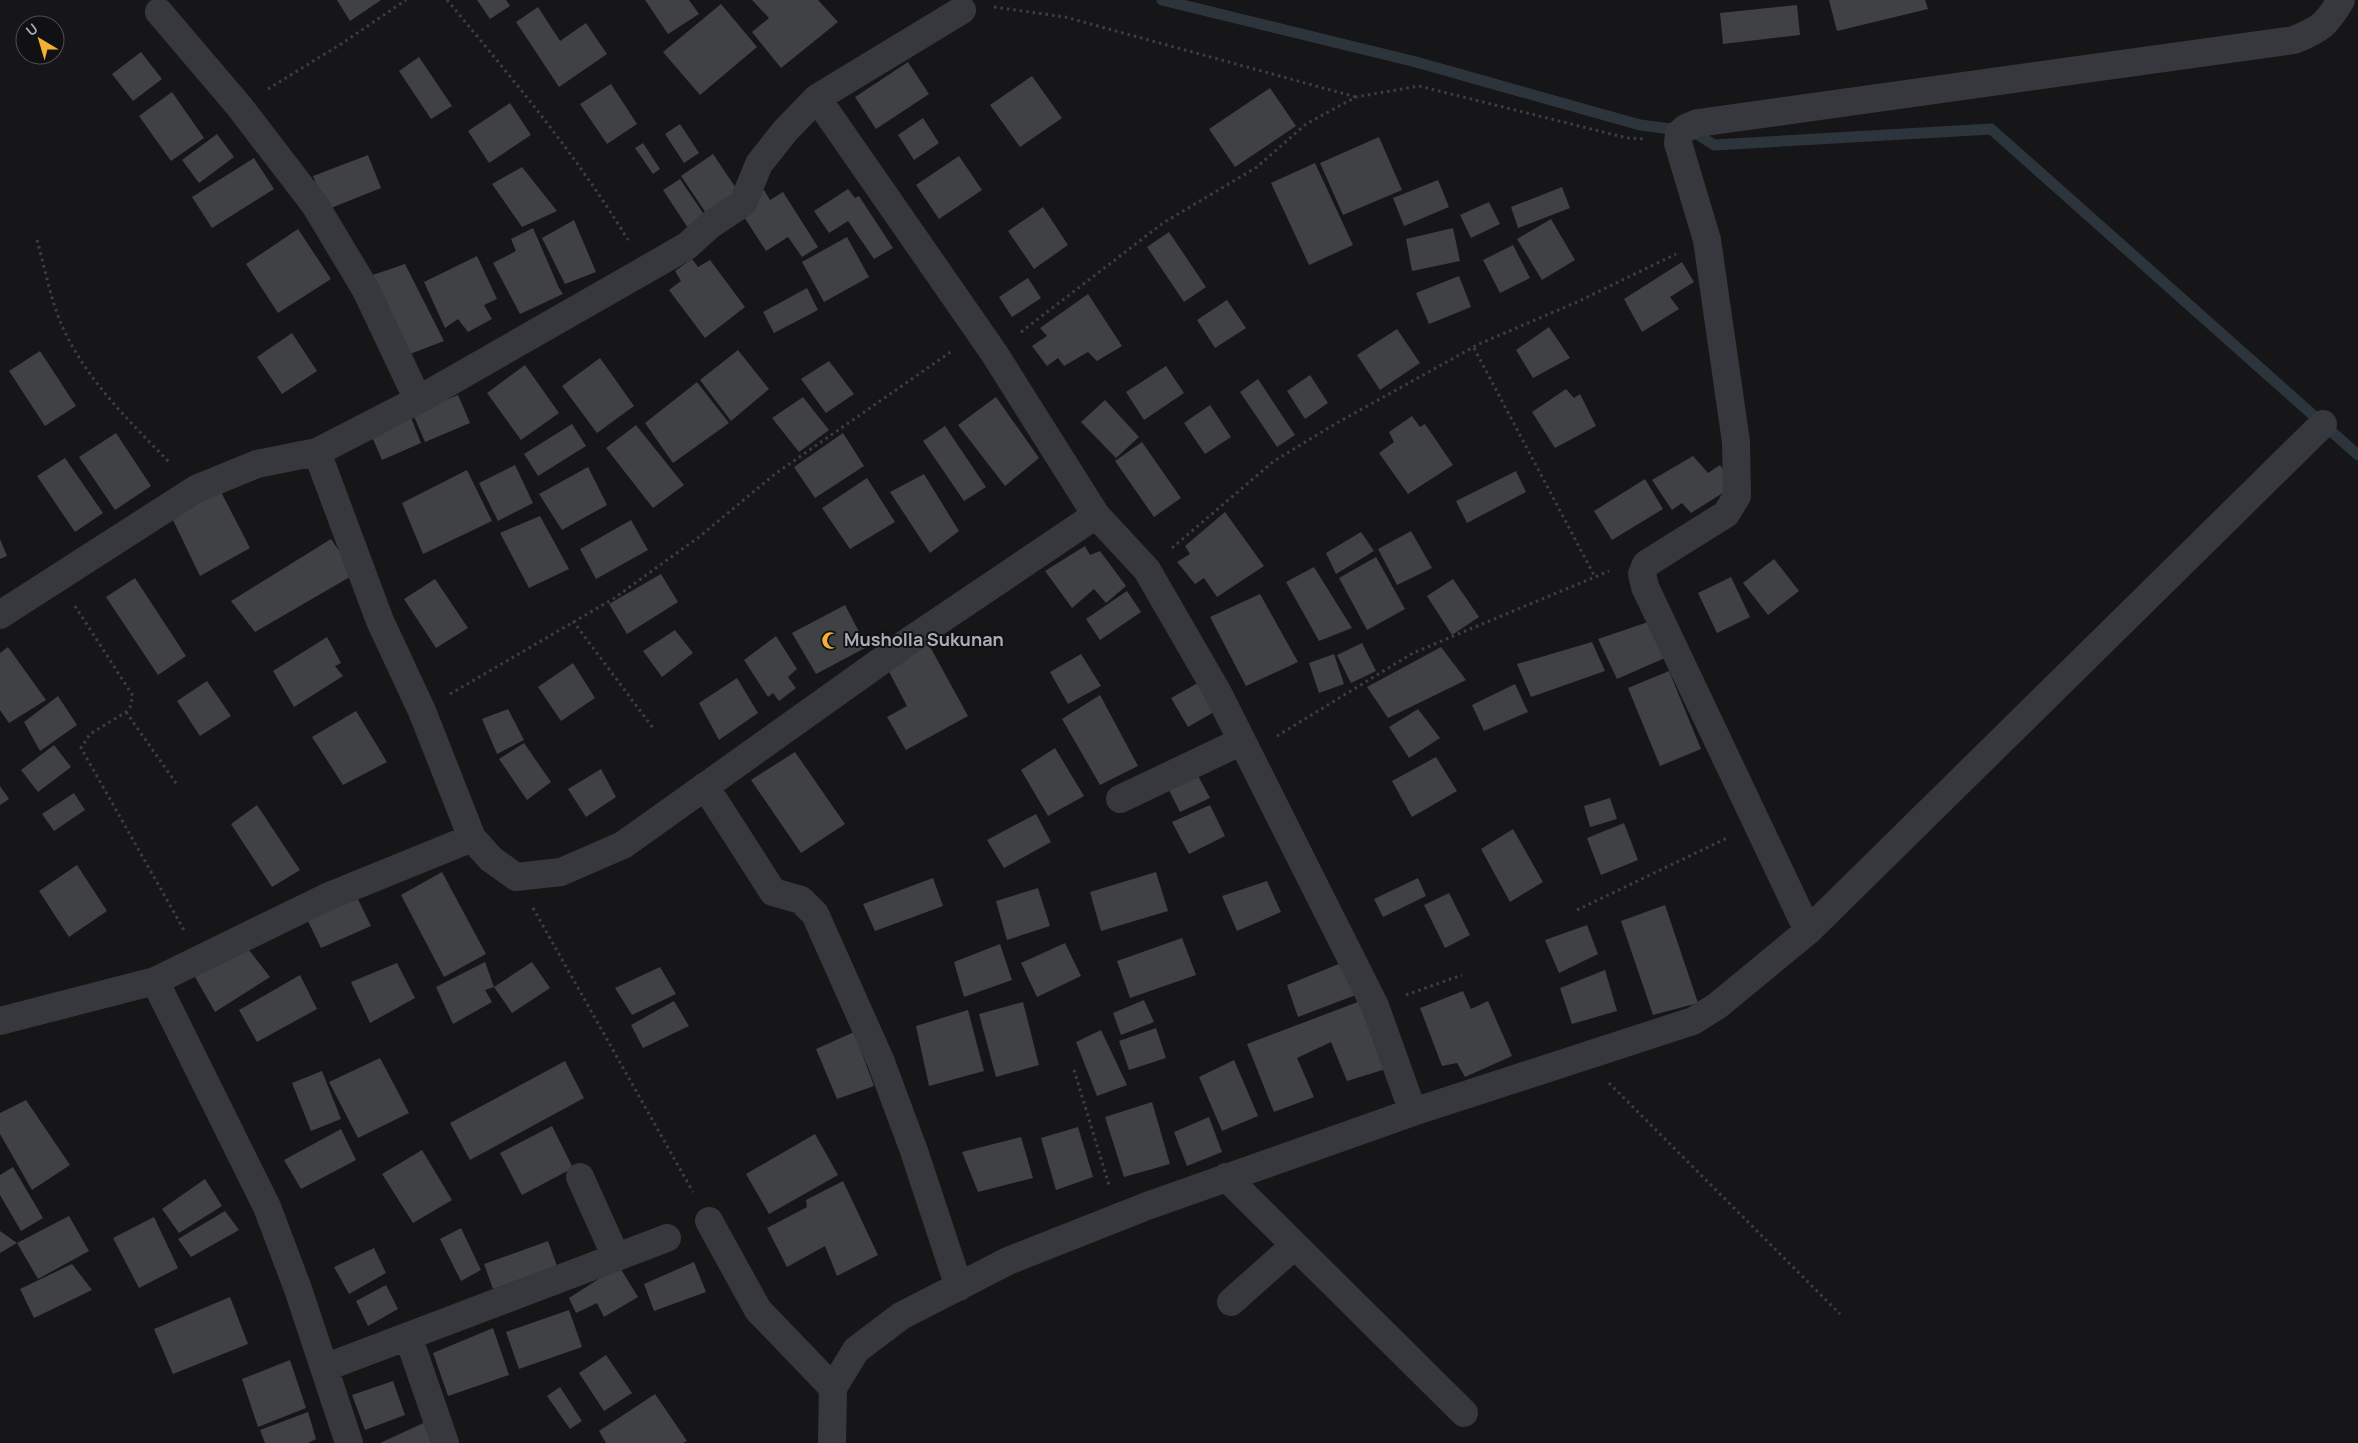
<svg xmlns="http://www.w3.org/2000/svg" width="2358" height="1443" viewBox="0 0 2358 1443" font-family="Manrope,sans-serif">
  <rect width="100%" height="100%" fill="#161618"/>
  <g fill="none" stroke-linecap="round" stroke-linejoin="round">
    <!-- stream -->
    <path stroke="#2c353c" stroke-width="11" d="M 1162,0 L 1416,62 L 1640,125 L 1694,132 L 1714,145 L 1991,129 L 2358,455"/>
  </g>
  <!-- building -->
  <path fill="#404145" d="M 337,0 L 381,0 L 350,21 Z
    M 477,0 L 506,0 L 510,6 L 490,19 Z
    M 645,0 L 689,0 L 699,14 L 668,34 Z
    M 752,0 L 818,0 L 838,22 L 781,68 L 752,32 L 769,18 Z
    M 1829,0 L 1925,0 L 1928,9 L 1837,31 Z
    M 721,4 L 757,47 L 700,95 L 663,52 Z
    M 1797,5 L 1800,35 L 1723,44 L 1720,13 Z
    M 538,7 L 560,41 L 586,23 L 607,54 L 559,87 L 516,22 Z
    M 141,52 L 162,79 L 133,101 L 112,74 Z
    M 419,57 L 452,106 L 431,119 L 399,71 Z
    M 908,62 L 929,94 L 876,129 L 855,97 Z
    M 1032,76 L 1062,118 L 1020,147 L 990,105 Z
    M 611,84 L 637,124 L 607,144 L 580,104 Z
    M 1270,88 L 1296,126 L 1235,167 L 1209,129 Z
    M 172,92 L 204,138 L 171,161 L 139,116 Z
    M 510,103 L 531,135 L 489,163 L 468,131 Z
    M 923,118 L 939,143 L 914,160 L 898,135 Z
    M 680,124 L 699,153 L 684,163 L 665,134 Z
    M 217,134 L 234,157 L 199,183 L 182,160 Z
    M 1379,137 L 1402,190 L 1343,215 L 1320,163 Z
    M 643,143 L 660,169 L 653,174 L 635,148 Z
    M 713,154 L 742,197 L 710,219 L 681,176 Z
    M 368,155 L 381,188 L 326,210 L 313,176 Z
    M 959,156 L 982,190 L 939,219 L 916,185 Z
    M 254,158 L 274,189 L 212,228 L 192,197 Z
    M 1315,163 L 1353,245 L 1309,265 L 1271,183 Z
    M 522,167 L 557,211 L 522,227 L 492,184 Z
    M 680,179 L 705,216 L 688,228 L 663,190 Z
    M 1438,180 L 1449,207 L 1404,226 L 1393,198 Z
    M 1562,187 L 1570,208 L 1518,228 L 1511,207 Z
    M 848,189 L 855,198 L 859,196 L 893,248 L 874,259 L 848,221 L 829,233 L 814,211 Z
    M 764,190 L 770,200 L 783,192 L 818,247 L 802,257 L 788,237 L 766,251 L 744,217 L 754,210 L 748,201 Z
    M 1489,202 L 1500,224 L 1471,238 L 1460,215 Z
    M 1043,207 L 1068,245 L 1034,269 L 1008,231 Z
    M 1551,219 L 1575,260 L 1542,280 L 1517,239 Z
    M 574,220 L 596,272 L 565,284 L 542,238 Z
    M 533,228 L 559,288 L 563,294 L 520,314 L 493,263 L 516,251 L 511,239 Z
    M 1453,228 L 1460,261 L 1412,271 L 1406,239 Z
    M 298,229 L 331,279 L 278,313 L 246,264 Z
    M 1169,232 L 1206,287 L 1184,302 L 1147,247 Z
    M 847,237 L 869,277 L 824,302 L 802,262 Z
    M 1513,245 L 1530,278 L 1500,293 L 1483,260 Z
    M 477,256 L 497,299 L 484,305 L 492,319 L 468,332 L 458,319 L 445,328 L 424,282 Z
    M 692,259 L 698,267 L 710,260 L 745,307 L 705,338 L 669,290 L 681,281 L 675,271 Z
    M 1682,262 L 1694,282 L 1670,297 L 1679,309 L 1642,332 L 1624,299 Z
    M 405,264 L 444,341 L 410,354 L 370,276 Z
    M 1459,276 L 1471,307 L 1429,324 L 1416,293 Z
    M 1028,278 L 1041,298 L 1012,317 L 999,297 Z
    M 807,288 L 818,310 L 774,333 L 763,312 Z
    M 1088,294 L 1122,346 L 1097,361 L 1088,352 L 1064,366 L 1058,358 L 1047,366 L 1032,346 L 1047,336 L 1040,328 Z
    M 1227,300 L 1246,328 L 1215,348 L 1197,320 Z
    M 1549,327 L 1570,358 L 1533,378 L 1516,350 Z
    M 1397,329 L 1420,363 L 1380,390 L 1357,355 Z
    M 292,333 L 317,371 L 282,394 L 257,357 Z
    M 738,350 L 769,389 L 731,421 L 700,380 Z
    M 40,351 L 76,406 L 45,426 L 9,371 Z
    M 600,358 L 634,406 L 597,433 L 562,386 Z
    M 829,361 L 854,394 L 826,413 L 801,379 Z
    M 525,365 L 559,413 L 521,440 L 487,393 Z
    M 1166,366 L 1184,393 L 1144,420 L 1126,392 Z
    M 1310,375 L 1328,403 L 1305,419 L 1287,391 Z
    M 1258,379 L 1295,435 L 1277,447 L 1240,392 Z
    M 697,382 L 729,423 L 673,463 L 645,423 Z
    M 1566,389 L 1574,398 L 1580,394 L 1596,426 L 1555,448 L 1532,412 Z
    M 458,395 L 470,423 L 425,442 L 413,414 Z
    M 803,397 L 829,430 L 799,452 L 772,418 Z
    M 996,397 L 1039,458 L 1005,486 L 958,425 Z
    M 1105,400 L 1139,437 L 1116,458 L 1081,422 Z
    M 1210,405 L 1231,437 L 1205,454 L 1184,423 Z
    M 410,415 L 421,443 L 382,460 L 370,432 Z
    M 1412,416 L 1420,427 L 1425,424 L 1453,465 L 1408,494 L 1379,453 L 1394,442 L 1389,432 Z
    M 572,424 L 586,446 L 538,476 L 524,454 Z
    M 636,425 L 684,485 L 653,508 L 606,448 Z
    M 945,426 L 986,487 L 964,501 L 923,441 Z
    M 116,433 L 151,486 L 115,510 L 79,457 Z
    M 843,433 L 864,466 L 815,498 L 794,467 Z
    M 1142,442 L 1181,498 L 1154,517 L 1115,461 Z
    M 1693,456 L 1708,473 L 1720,465 L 1734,486 L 1691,513 L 1682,503 L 1672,510 L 1652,480 Z
    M 65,458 L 103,513 L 75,532 L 37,476 Z
    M 515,465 L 533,503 L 498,521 L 479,483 Z
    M 588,467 L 607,505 L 562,530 L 539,494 Z
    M 467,470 L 492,521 L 423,554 L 402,503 Z
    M 1516,471 L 1526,492 L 1467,523 L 1456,501 Z
    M 924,474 L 959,531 L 930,553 L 890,492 Z
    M 867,478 L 895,522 L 850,549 L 822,508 Z
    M 1645,479 L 1663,509 L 1612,540 L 1594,511 Z
    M 220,490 L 250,548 L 200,576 L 171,516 Z
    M 1225,512 L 1264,566 L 1217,597 L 1204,578 L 1195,584 L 1177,562 L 1190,554 L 1185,546 Z
    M 540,516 L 569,569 L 529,588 L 500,533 Z
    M 631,520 L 648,550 L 596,579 L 580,549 Z
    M 1411,531 L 1432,568 L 1397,585 L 1378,549 Z
    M 1361,532 L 1374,551 L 1336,574 L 1326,553 Z
    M 0,539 L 7,556 L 0,559 Z
    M 331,539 L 355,574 L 255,632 L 231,601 Z
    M 1085,546 L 1090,555 L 1100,551 L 1126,586 L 1106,603 L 1094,589 L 1072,608 L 1045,571 Z
    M 1376,557 L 1405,609 L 1367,630 L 1339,578 Z
    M 1774,559 L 1799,591 L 1768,615 L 1743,583 Z
    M 1314,567 L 1352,628 L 1319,641 L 1286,582 Z
    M 661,574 L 678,602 L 627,634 L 609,604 Z
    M 1731,577 L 1750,617 L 1717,633 L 1698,593 Z
    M 135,578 L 186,656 L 158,675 L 106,597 Z
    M 435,579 L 468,628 L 436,648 L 404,599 Z
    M 1453,579 L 1479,617 L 1452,635 L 1427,596 Z
    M 1127,591 L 1141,612 L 1100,640 L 1086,619 Z
    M 1260,594 L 1298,662 L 1246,686 L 1210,617 Z
    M 845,605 L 867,647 L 816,674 L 792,633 Z
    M 1651,621 L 1667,657 L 1617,679 L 1598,639 Z
    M 675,630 L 693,653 L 662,677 L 643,651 Z
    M 776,636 L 797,669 L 788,677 L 796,688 L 779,701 L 773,693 L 768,697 L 744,660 Z
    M 327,637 L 341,663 L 335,666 L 343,676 L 294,707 L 273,671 Z
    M 1592,642 L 1605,671 L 1531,697 L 1517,664 Z
    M 928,643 L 968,716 L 906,750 L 887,717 L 907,706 L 886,666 Z
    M 1362,643 L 1376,671 L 1351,683 L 1337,655 Z
    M 8,647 L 46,700 L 9,723 L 0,710 L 0,653 Z
    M 1441,647 L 1466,680 L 1388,718 L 1367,687 Z
    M 1081,654 L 1101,686 L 1068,704 L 1050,672 Z
    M 1334,654 L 1344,684 L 1319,693 L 1309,663 Z
    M 573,663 L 595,698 L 561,721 L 538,687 Z
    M 1669,671 L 1701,749 L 1660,766 L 1628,688 Z
    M 737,678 L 758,713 L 719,740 L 699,703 Z
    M 207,681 L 231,716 L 200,736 L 177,701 Z
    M 1198,683 L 1214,712 L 1188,727 L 1171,698 Z
    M 1515,684 L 1528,712 L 1484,731 L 1472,705 Z
    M 1100,695 L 1138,766 L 1100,785 L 1062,719 Z
    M 58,696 L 77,725 L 40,751 L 24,722 Z
    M 508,709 L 524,740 L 497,754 L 482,719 Z
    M 1418,709 L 1440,738 L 1409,758 L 1389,727 Z
    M 356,711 L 387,762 L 343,785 L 312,737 Z
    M 524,743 L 551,782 L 527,800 L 499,759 Z
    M 54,745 L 71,767 L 38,792 L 21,770 Z
    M 1055,748 L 1084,796 L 1048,816 L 1021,770 Z
    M 795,752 L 845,824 L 801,853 L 751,780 Z
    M 1436,757 L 1457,791 L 1412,817 L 1392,781 Z
    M 601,769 L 616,797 L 586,817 L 568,789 Z
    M 1197,774 L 1210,798 L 1180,812 L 1168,788 Z
    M 0,786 L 9,799 L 0,805 Z
    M 74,793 L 85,810 L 54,831 L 42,814 Z
    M 1610,798 L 1617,819 L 1590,827 L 1584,806 Z
    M 257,805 L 300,870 L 272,887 L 231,824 Z
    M 1210,805 L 1225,836 L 1189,854 L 1172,822 Z
    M 1036,814 L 1051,842 L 1004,868 L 987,840 Z
    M 1624,823 L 1638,860 L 1601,875 L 1587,838 Z
    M 1513,829 L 1543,882 L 1510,902 L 1481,849 Z
    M 77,865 L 107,911 L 69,937 L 39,891 Z
    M 442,872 L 486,954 L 444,977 L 401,895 Z
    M 1156,872 L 1168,911 L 1101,931 L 1090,892 Z
    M 933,878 L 943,906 L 875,931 L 863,904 Z
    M 1418,878 L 1426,896 L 1383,917 L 1374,899 Z
    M 1267,881 L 1281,912 L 1237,931 L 1222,896 Z
    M 1038,888 L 1050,926 L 1007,940 L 996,901 Z
    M 354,891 L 371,926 L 321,948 L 304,913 Z
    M 1449,893 L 1470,935 L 1445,948 L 1424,905 Z
    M 1665,905 L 1698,1003 L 1653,1015 L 1621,921 Z
    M 1587,925 L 1598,954 L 1559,973 L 1545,940 Z
    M 1182,938 L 1196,975 L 1130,998 L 1117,961 Z
    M 1065,943 L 1081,976 L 1037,997 L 1021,963 Z
    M 1000,944 L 1012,980 L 964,997 L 954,962 Z
    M 245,945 L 270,977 L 215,1012 L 195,977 Z
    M 1346,961 L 1361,993 L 1298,1017 L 1287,985 Z
    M 485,962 L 494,987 L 485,990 L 492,1002 L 453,1024 L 436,987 Z
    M 532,962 L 550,988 L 512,1013 L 494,987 Z
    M 397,963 L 415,998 L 370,1023 L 351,982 Z
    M 660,967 L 676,994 L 632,1015 L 615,988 Z
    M 1605,970 L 1617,1011 L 1572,1024 L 1560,988 Z
    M 300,975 L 317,1009 L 257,1042 L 239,1010 Z
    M 1463,991 L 1471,1009 L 1488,1001 L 1512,1056 L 1465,1077 L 1457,1063 L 1442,1066 L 1420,1008 Z
    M 1144,1000 L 1154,1022 L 1121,1035 L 1113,1013 Z
    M 1363,1000 L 1389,1068 L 1347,1081 L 1331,1042 L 1297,1058 L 1314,1097 L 1274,1112 L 1247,1044 Z
    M 674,1001 L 689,1026 L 643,1048 L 631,1025 Z
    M 1023,1002 L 1039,1065 L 996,1077 L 979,1014 Z
    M 968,1010 L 984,1071 L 929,1086 L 916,1026 Z
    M 1156,1028 L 1166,1058 L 1129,1070 L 1119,1041 Z
    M 1101,1030 L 1127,1085 L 1097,1096 L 1076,1042 Z
    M 854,1032 L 874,1086 L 837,1099 L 816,1049 Z
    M 380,1058 L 409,1113 L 358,1138 L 329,1082 Z
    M 1234,1060 L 1258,1116 L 1222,1131 L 1199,1077 Z
    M 565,1061 L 584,1098 L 470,1160 L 450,1123 Z
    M 322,1071 L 341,1119 L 311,1131 L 292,1083 Z
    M 26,1100 L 70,1165 L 32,1190 L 0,1134 L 0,1113 Z
    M 1152,1102 L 1170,1164 L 1124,1177 L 1105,1117 Z
    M 1209,1117 L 1222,1152 L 1187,1166 L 1174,1132 Z
    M 552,1126 L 573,1168 L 522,1195 L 500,1153 Z
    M 1078,1127 L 1093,1177 L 1056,1190 L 1041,1138 Z
    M 341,1129 L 356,1160 L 301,1189 L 284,1160 Z
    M 815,1134 L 838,1175 L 769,1214 L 746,1174 Z
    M 1021,1137 L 1033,1178 L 978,1192 L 962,1152 Z
    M 422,1150 L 452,1200 L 413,1223 L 382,1174 Z
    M 13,1167 L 43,1218 L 21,1231 L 0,1195 L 0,1175 Z
    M 205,1179 L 222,1206 L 179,1233 L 162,1209 Z
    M 843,1181 L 878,1255 L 837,1276 L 825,1246 L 787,1267 L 767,1228 L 807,1207 L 806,1200 Z
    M 225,1211 L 239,1230 L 191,1257 L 178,1239 Z
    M 69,1216 L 89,1251 L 38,1279 L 17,1243 Z
    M 154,1217 L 178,1268 L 139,1288 L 113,1238 Z
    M 461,1228 L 481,1270 L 461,1281 L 440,1239 Z
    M 0,1231 L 17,1243 L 0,1253 Z
    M 548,1241 L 557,1266 L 493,1289 L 484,1264 Z
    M 374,1248 L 386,1273 L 349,1294 L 334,1267 Z
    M 694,1262 L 706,1292 L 654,1311 L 644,1284 Z
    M 72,1264 L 92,1290 L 34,1318 L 20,1289 Z
    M 619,1266 L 638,1297 L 604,1317 L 597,1303 L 576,1313 L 569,1298 Z
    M 386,1285 L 398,1309 L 368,1326 L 356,1301 Z
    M 230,1297 L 248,1344 L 173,1374 L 154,1329 Z
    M 569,1310 L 582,1347 L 519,1369 L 506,1332 Z
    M 493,1328 L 509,1375 L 448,1396 L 433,1353 Z
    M 606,1355 L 632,1393 L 604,1411 L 579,1373 Z
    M 290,1360 L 306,1408 L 258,1427 L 242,1379 Z
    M 393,1381 L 405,1415 L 365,1430 L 352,1395 Z
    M 560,1387 L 582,1421 L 570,1429 L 547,1396 Z
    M 655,1394 L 687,1441 L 683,1443 L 606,1443 L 599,1431 Z
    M 308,1412 L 316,1439 L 308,1443 L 265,1443 L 260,1430 Z
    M 430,1420 L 439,1443 L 380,1443 Z"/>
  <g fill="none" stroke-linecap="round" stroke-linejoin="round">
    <!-- path -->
    <path stroke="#3d3f44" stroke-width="3" stroke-dasharray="2.5 4" stroke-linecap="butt" d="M 447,0 C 511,77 576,154 628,240
      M 994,7 L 1065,17 L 1356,97
      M 268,89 L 341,44 L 406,0
      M 37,240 C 45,268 51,302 63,328 C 88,382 130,422 171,464
      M 1021,332 L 1163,223 L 1257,167 L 1306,124 L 1356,97 L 1419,86 L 1627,138 L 1645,139
      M 1474,348 L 1595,577
      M 1172,548 L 1274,461 L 1335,424 L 1479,344 L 1577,302 L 1676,254
      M 75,606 L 133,696 L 130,707 L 126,712 L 90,734 L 81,748 L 184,930
      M 573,621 L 653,728
      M 450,694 L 613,599 L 699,537 L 775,474 L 952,351
      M 126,712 L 178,786
      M 1277,736 L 1413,653 L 1609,571
      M 533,908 L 693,1192
      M 1577,910 L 1727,838
      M 1406,995 L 1462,975
      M 1074,1070 L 1109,1185
      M 1609,1083 L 1840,1314"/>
    <!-- minor -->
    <path stroke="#37383d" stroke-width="28" d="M 159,12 L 239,106 L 315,205 L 366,290 L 418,400
      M 817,98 L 994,353 L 1096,515
      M 317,452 L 380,621 L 422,711 L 472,838 L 491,859 L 516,877 L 561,872 L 623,845 L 912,639 L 1096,515 L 1147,570 L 1218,693 L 1375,1006 L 1413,1112
      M 0,615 L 196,489 L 257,464 L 317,452 L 418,400 L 687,246 L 710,225 L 743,203 L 759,164 L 785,131 L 817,98 L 962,10
      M 705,786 L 773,892 L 801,900 L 815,914 L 881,1062 L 914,1151 L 959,1287
      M 1120,799 L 1242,741
      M 1808,931 L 1645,587 L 1642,574 L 1646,564 L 1726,514 L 1737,496 L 1736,442 L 1707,240 L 1678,143 L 1679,134 L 1686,128 L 1698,123 L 2294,40 C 2321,29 2326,25 2341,0
      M 155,981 L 327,897 L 472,838
      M 0,1021 L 155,981 L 267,1207 L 298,1289 L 349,1443
      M 580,1177 L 616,1257
      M 1226,1177 L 1464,1413
      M 709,1221 L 758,1310 L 833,1388
      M 1231,1302 L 1294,1246
      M 408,1336 L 445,1443
      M 324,1368 L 667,1238
      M 832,1443 L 833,1388 L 856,1350 L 901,1316 L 1008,1261 L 1147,1206 L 1413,1112 L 1693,1021 L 1717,1006 L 1808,931 L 2323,424"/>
  </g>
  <!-- icons -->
  <defs>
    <symbol id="mosque-bare" viewBox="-9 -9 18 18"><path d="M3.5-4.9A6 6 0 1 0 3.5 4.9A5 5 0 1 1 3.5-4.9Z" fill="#f2b134" stroke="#111113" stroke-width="2.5" paint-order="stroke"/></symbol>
  </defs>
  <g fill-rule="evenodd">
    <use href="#mosque-bare" x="818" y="628" width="25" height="25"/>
  </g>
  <g text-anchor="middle" stroke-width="4" stroke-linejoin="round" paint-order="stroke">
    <!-- poi labels -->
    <g font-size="18" font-weight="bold" fill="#a8adb8" stroke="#111113" text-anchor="start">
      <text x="844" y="646">Musholla Sukunan</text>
    </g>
  </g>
  <!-- north arrow -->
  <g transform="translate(40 40) rotate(322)"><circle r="24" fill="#111113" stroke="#4d4f55"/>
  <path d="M0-4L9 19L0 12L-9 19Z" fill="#f2b134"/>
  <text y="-8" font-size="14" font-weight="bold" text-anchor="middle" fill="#a8adb8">U</text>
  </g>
</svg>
